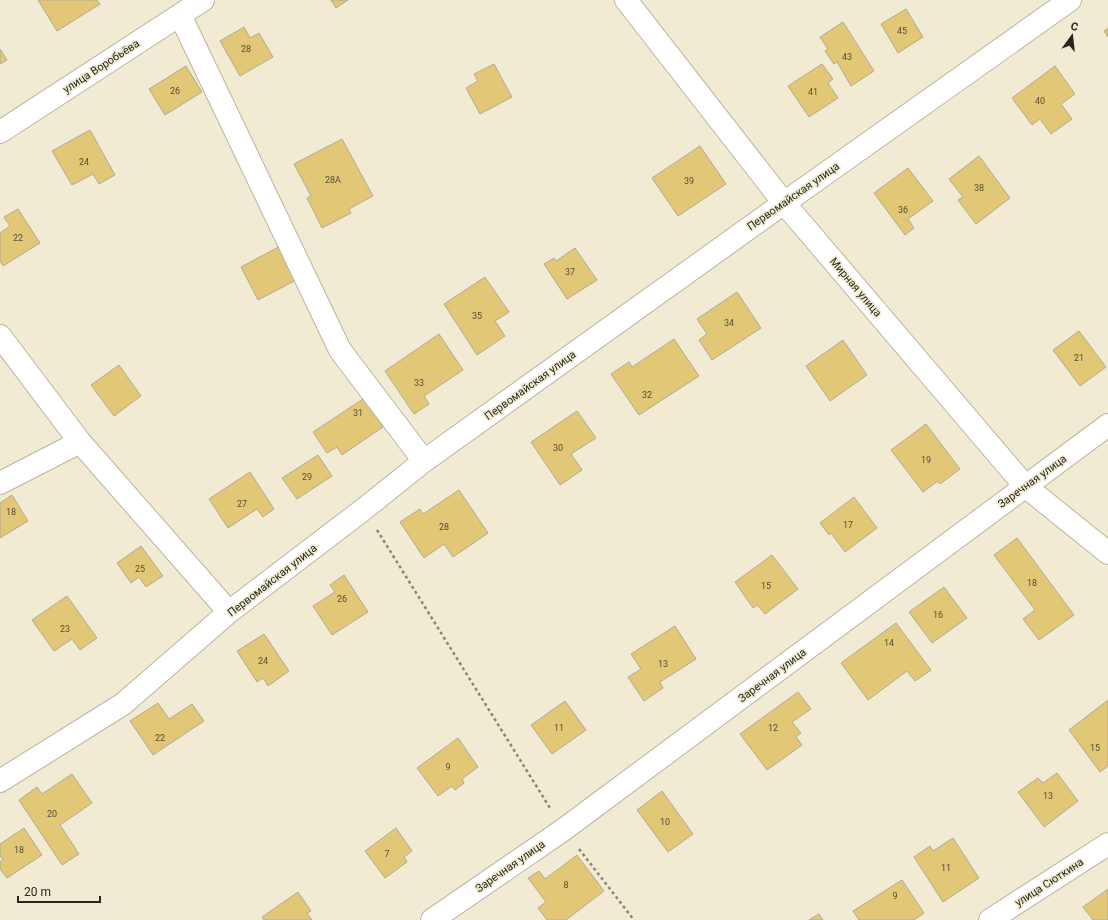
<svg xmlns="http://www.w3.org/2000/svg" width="1108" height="920" viewBox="0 0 1108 920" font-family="Roboto,sans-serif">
  <rect width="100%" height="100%" fill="#f2ebd4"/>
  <!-- building -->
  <path fill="#e2c777" stroke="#b1aa95" d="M 38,0 L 97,0 L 100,4 L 57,31 Z
    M 331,0 L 348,0 L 336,8 Z
    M 906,9 L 923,37 L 898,53 L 881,24 Z
    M 843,22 L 874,71 L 851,86 L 837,62 L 834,64 L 825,51 L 828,49 L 820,37 Z
    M 244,27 L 250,38 L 259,33 L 273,57 L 240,76 L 220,41 Z
    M 1108,28 L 1108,37 L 1104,31 Z
    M 0,49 L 7,60 L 0,64 Z
    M 494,64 L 512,97 L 480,114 L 466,88 L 478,81 L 474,74 Z
    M 822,64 L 833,79 L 828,83 L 838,98 L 809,117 L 788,86 Z
    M 186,66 L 202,92 L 165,115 L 149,89 Z
    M 1055,66 L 1075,94 L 1061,104 L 1072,119 L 1051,134 L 1040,119 L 1032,125 L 1012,98 Z
    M 90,130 L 115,175 L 99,184 L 93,174 L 72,185 L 52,151 Z
    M 342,139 L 373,196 L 349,209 L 351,213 L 322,228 L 307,198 L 311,196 L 294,164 Z
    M 700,146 L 726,184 L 678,216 L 652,178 Z
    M 979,156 L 1010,198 L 976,224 L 958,200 L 963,197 L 949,179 Z
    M 908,168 L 933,201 L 908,219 L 914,228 L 905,235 L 874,193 Z
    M 18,209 L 40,243 L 3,266 L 0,261 L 0,233 L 10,226 L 4,217 Z
    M 284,244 L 302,277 L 258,300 L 241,267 Z
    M 575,248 L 597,280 L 567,299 L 544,264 L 554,258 L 556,261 Z
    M 485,277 L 509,312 L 495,321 L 505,336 L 477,355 L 444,304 Z
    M 737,292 L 761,328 L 712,360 L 699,340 L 707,334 L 697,319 Z
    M 1079,331 L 1106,367 L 1080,386 L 1053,350 Z
    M 439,334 L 463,370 L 424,396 L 429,404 L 414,414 L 385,371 Z
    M 674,339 L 699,376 L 639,415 L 611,374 L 629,362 L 632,367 Z
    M 843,340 L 867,375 L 830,401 L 806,366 Z
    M 119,365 L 141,396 L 114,416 L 91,385 Z
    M 363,399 L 383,427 L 342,455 L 337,447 L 327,453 L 313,432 Z
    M 577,411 L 596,438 L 571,454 L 582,470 L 560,485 L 531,442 Z
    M 926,424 L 960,469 L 940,484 L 938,481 L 923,492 L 891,450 Z
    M 318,455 L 332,476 L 297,499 L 282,478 Z
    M 250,472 L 274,509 L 263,517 L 257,509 L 228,528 L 209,499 Z
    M 459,490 L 488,533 L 453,557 L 444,544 L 424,558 L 400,522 L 420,509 L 423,514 Z
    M 12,495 L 28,521 L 0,538 L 0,503 Z
    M 854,497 L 877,528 L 845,552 L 831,533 L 829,535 L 820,523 Z
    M 1017,538 L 1074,615 L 1039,640 L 1023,619 L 1035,610 L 994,555 Z
    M 141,546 L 163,576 L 146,587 L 139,577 L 131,583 L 117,563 Z
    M 772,555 L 798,589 L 765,614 L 757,605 L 753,608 L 735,582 Z
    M 344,575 L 368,612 L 332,635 L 313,606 L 335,592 L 330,585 Z
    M 944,587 L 967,618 L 932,643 L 909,612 Z
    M 67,596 L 97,638 L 80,650 L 72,639 L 54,651 L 32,620 Z
    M 896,623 L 931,670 L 915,681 L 907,671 L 868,700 L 841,663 Z
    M 675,626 L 696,659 L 660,682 L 663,688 L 644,701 L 628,677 L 641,669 L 631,654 Z
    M 264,634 L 289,671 L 268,686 L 263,678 L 257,682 L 237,651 Z
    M 798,692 L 811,709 L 792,722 L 801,733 L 796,737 L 802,745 L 767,770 L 740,734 Z
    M 1108,700 L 1108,766 L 1100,772 L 1069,730 Z
    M 565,701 L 586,730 L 552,754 L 531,725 Z
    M 158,703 L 169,719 L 192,704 L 204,721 L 153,755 L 130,721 Z
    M 458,738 L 478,767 L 462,779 L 464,783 L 455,790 L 452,786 L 438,796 L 417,768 Z
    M 1057,773 L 1078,801 L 1044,827 L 1018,792 L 1038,778 L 1043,783 Z
    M 72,774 L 92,803 L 60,825 L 79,854 L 62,865 L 19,800 L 37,787 L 42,794 Z
    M 662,791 L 693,834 L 668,852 L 637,810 Z
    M 24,828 L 42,855 L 7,878 L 0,869 L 0,862 L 3,860 L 0,856 L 0,844 Z
    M 396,828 L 412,851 L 404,857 L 407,862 L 385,878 L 365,851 Z
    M 953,838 L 979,878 L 943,902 L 914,857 L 930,846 L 933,851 Z
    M 577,855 L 604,891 L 566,920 L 547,920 L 538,908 L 546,902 L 528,878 L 539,871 L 545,879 Z
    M 902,880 L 924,913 L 914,920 L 859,920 L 853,911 Z
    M 1108,889 L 1108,920 L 1093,920 L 1083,907 Z
    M 298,892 L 311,911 L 307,913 L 312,920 L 264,920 L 262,917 Z
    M 819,914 L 823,920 L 809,920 Z"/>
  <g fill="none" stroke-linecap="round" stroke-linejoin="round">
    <defs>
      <path id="street" d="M 626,0 L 784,203 L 1025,486 L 1108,553
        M 180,15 L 340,350 L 424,461
        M 0,132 L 203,0
        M 0,336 L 80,442 L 229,612
        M 0,483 L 80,442
        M 0,781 L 123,704 L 229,612 L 364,509 L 424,461 L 784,203 L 1070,0
        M 432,920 L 563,830 L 1108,425
        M 990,920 L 1108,844"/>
    </defs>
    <!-- street casing -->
    <use href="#street" stroke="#bbb49f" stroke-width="24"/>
    <!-- path -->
    <path stroke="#8a8576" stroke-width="2.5" stroke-dasharray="3 3" stroke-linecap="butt" d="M 377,530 L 550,808
      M 579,849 L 634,920"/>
    <!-- street -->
    <use href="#street" stroke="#fff" stroke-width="22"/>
  </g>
  <g text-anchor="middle" stroke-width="3.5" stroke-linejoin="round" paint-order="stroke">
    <!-- number labels -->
    <g font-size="9" fill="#564e34">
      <text x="902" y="34">45</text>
      <text x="246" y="52">28</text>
      <text x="847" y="60">43</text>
      <text x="175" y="94">26</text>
      <text x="813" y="95">41</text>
      <text x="1040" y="104">40</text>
      <text x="84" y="165">24</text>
      <text x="333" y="183">28А</text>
      <text x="689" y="184">39</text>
      <text x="979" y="191">38</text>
      <text x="903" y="213">36</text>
      <text x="18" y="241">22</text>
      <text x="570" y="275">37</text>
      <text x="477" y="319">35</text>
      <text x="729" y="326">34</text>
      <text x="1079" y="361">21</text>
      <text x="419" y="386">33</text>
      <text x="647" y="398">32</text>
      <text x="358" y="416">31</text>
      <text x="558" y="451">30</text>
      <text x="926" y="463">19</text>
      <text x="307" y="480">29</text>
      <text x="242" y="507">27</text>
      <text x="11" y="515">18</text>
      <text x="848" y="528">17</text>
      <text x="444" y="530">28</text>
      <text x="140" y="572">25</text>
      <text x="1032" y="586">18</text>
      <text x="766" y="589">15</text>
      <text x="342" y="602">26</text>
      <text x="938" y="618">16</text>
      <text x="65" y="632">23</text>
      <text x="889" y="646">14</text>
      <text x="263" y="664">24</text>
      <text x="663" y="667">13</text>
      <text x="559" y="731">11</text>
      <text x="773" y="731">12</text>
      <text x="160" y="741">22</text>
      <text x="1095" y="751">15</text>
      <text x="448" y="770">9</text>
      <text x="1048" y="799">13</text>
      <text x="52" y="817">20</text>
      <text x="665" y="825">10</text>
      <text x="19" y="853">18</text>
      <text x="387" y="857">7</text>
      <text x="946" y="871">11</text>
      <text x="566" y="888">8</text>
      <text x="895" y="899">9</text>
    </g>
    <!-- street labels -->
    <g font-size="11" fill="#28251d" stroke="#f2ebd4">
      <text transform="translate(101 66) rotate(-33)" y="4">улица Воробьёва</text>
      <text transform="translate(793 196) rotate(-35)" y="4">Первомайская улица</text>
      <text transform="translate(856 287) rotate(50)" y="4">Мирная улица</text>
      <text transform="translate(530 385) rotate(-36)" y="4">Первомайская улица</text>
      <text transform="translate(1032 481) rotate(-36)" y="4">Заречная улица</text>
      <text transform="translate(272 580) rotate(-38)" y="4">Первомайская улица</text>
      <text transform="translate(772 675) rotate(-37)" y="4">Заречная улица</text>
      <text transform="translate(510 866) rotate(-35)" y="4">Заречная улица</text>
      <text transform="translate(1049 882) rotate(-33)" y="4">улица Сюткина</text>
    </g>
  </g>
  <!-- north arrow -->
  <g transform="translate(1072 36) rotate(15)" stroke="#f2ebd4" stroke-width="3" paint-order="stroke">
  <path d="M0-3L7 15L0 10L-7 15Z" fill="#28251d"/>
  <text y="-6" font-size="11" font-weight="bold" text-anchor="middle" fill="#28251d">С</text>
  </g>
  <!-- scale -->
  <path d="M18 896v6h82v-6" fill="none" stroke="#28251d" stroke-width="2"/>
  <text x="24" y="896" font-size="12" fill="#28251d" stroke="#f2ebd4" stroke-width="3" paint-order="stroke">20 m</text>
</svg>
